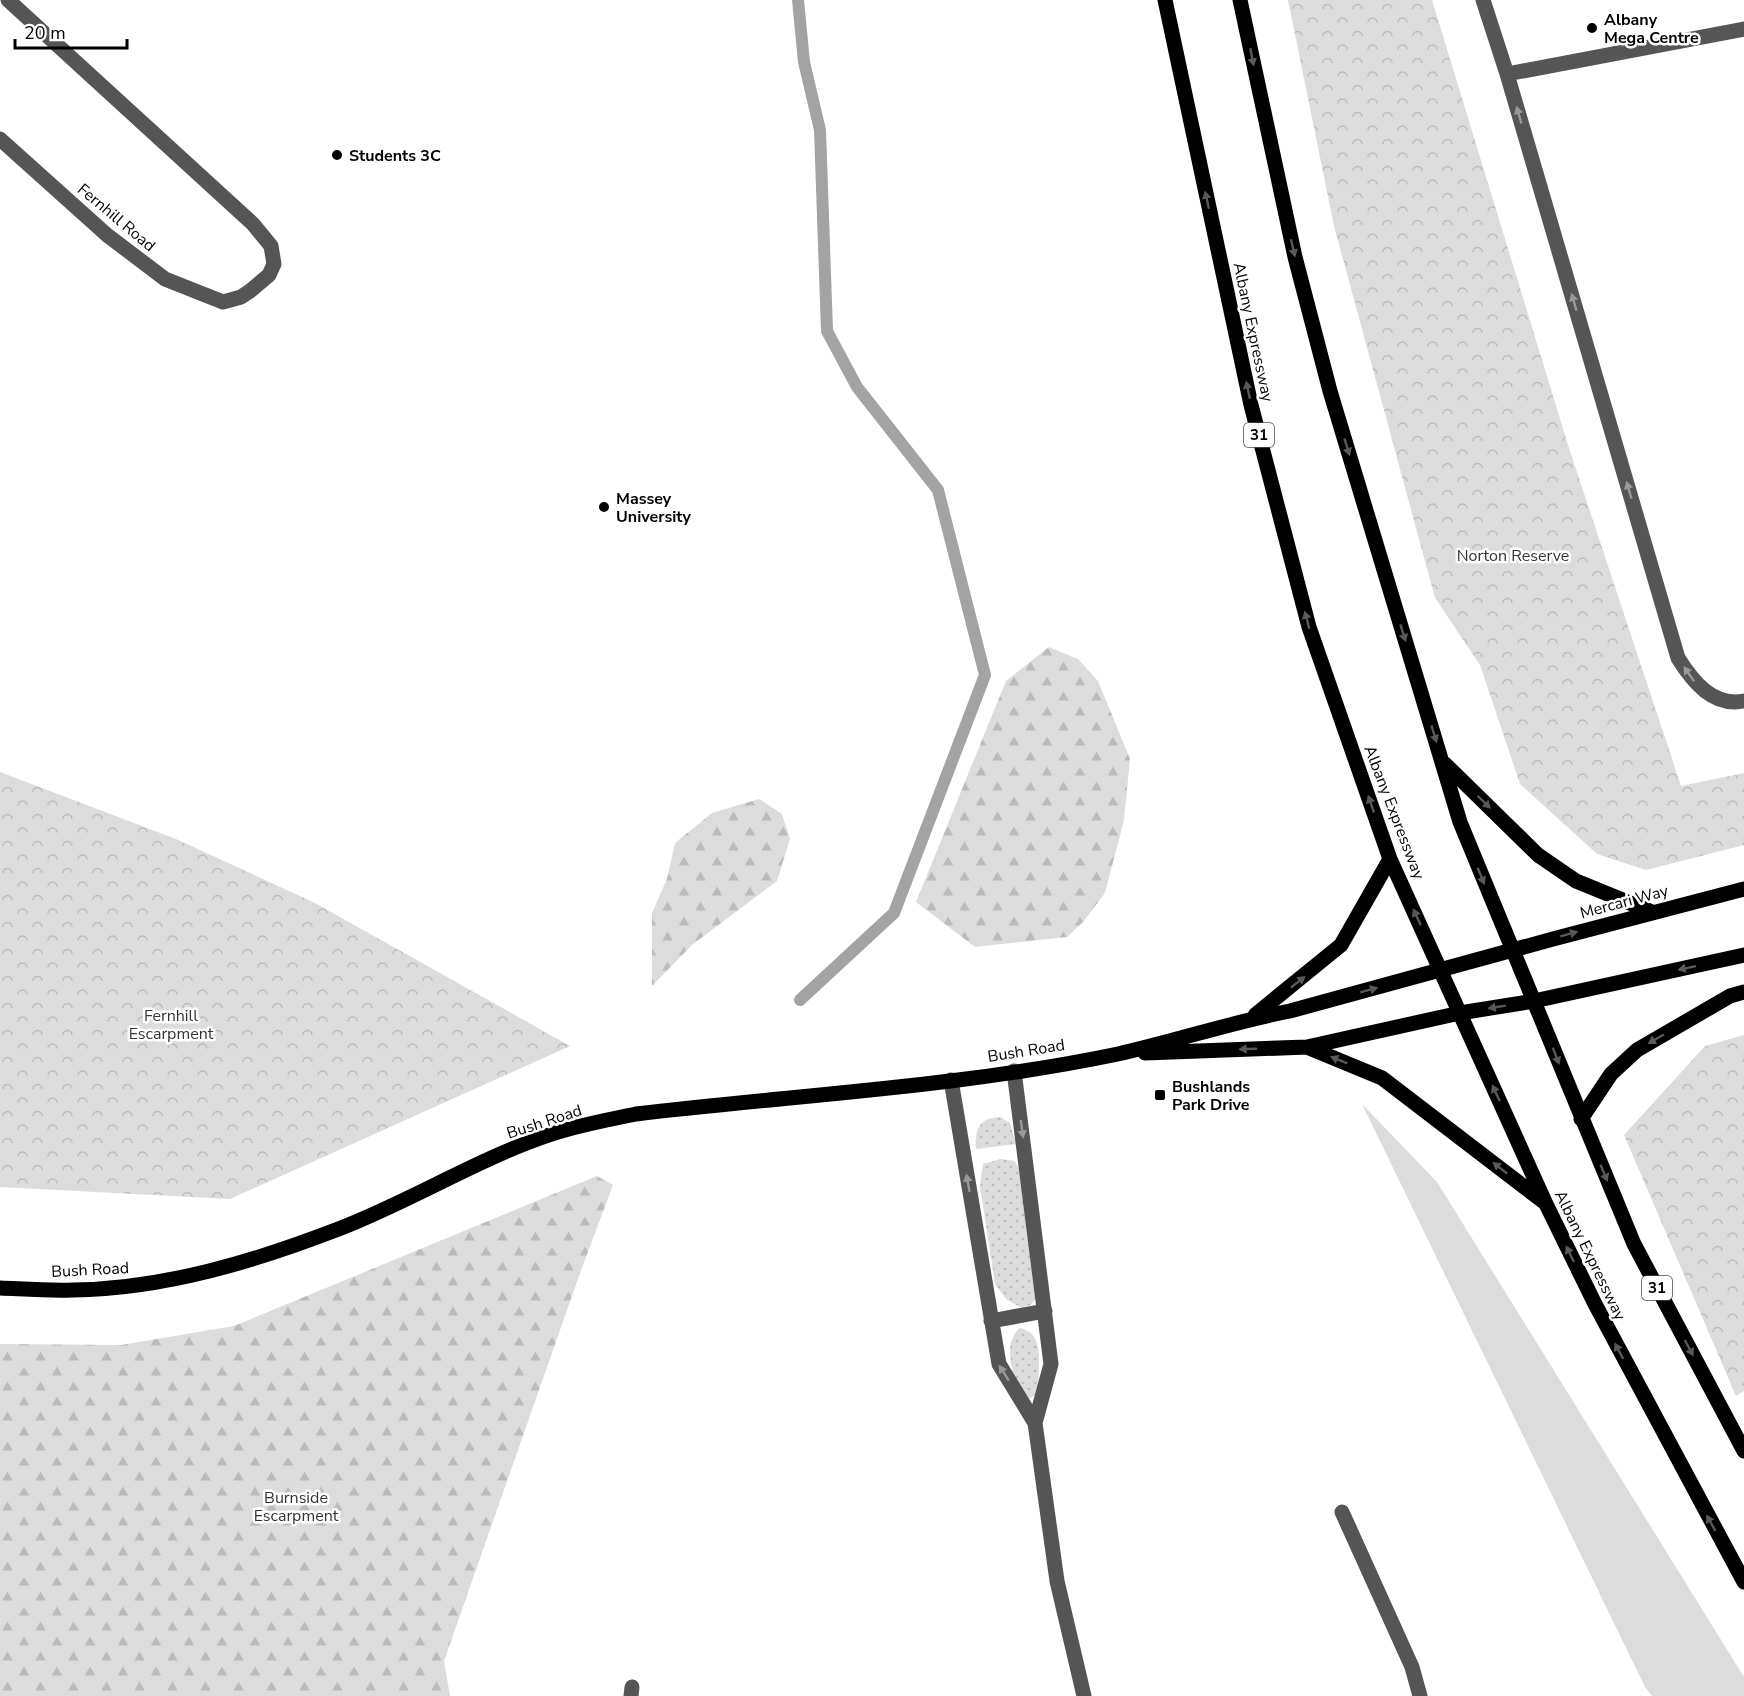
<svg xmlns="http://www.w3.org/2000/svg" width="1744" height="1696" viewBox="0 0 1744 1696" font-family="'Nunito Sans',sans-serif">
  <defs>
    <pattern id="forest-firs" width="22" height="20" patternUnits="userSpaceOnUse" patternTransform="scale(1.5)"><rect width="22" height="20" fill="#dcdcdc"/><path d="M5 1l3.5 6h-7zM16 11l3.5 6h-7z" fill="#bbb"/></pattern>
    <pattern id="park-crowns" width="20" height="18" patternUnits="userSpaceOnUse" patternTransform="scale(1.5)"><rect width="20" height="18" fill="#dcdcdc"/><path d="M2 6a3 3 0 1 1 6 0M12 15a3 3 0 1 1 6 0" fill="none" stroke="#bbb"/></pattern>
    <pattern id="garden-dots" width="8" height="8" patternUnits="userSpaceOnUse" patternTransform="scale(1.5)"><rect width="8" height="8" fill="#dcdcdc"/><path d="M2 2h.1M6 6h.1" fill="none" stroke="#bbb" stroke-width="1.8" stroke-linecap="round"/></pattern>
  </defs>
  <rect width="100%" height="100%" fill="#fff"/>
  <!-- grass -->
  <path fill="#dcdcdc" d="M 1362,1104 L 1437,1182 L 1744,1677 L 1744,1696 L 1652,1696 L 1645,1687 Z"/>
  <!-- forest -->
  <path fill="url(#forest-firs)" d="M 1049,647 L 1078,659 L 1098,681 L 1130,759 L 1124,820 L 1105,893 L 1083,922 L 1067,937 L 975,947 L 916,902 L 1006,681 Z
    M 759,799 L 782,814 L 790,839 L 777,881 L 692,945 L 652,986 L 652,913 L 667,879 L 675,843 L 712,813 Z
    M 597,1176 L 613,1185 L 580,1273 L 444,1661 L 450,1696 L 0,1696 L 0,1344 L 121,1345 L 234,1326 Z"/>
  <!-- park -->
  <path fill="url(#park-crowns)" d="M 1288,0 L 1432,0 L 1568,445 L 1681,786 L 1744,773 L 1744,845 L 1646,870 L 1597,854 L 1520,784 L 1480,665 L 1435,598 L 1334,226 Z
    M 0,772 L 176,839 L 315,903 L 570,1046 L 230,1199 L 0,1187 Z
    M 1744,1035 L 1744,1391 L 1736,1396 L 1624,1135 L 1705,1046 Z"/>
  <!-- garden -->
  <path fill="url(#garden-dots)" d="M 1000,1117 L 1010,1123 L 1016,1144 L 976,1149 C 975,1129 979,1118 1000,1117 Z
    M 1000,1159 L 1015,1161 L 1019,1169 L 1038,1294 L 1031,1305 L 1022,1308 L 1007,1300 L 995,1284 L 980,1186 L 983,1164 Z
    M 1020,1328 C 1046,1333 1038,1367 1038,1389 L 1035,1395 L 1029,1399 L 1021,1396 L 1017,1390 C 1013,1368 1002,1344 1020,1328 Z"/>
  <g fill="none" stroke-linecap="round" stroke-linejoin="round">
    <!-- stream -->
    <path stroke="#a3a3a3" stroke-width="12" d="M 798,0 L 804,62 L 820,130 L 827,331 L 857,387 L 938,490 L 985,675 L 894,913 L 800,1000"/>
    <!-- minor -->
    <path stroke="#555" stroke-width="15" d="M 1483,0 L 1507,74 L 1678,658 C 1693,682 1713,707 1744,701
      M 1507,74 L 1744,29
      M 0,139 L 107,235 L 165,279 L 223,302 L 241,297 L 250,291 L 269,275 L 274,264 L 271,246 L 253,224 L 8,0
      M 1014,1071 L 1051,1364 L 1035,1423 L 1057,1581 L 1084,1696
      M 951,1080 L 999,1364 L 1035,1423
      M 991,1321 L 1045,1311
      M 1342,1512 L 1412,1667 L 1420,1696
      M 631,1696 L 632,1687"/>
    <!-- major -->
    <path stroke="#000" stroke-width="15" d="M 1165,0 L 1251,405 L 1309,627 L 1390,859 L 1546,1204 L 1595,1304 L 1744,1582
      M 1240,0 L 1295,257 L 1330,391 L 1460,822 L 1634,1244 L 1744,1451
      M 1444,763 L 1538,855 L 1576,881 L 1652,912
      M 1255,1015 L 1341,945 L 1390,859
      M 1307,1047 L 1382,1078 L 1544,1202
      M 1145,1053 L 1307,1047 L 1460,1013 L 1534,1001 L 1744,955
      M 1581,1119 L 1611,1074 L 1637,1050 L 1730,996 L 1744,992
      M 0,1288 C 24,1289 48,1291 73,1290 C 164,1289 256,1261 341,1228 C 413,1200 479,1158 552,1134 C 579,1125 608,1120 636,1114 C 796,1095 960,1087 1118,1054 C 1176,1041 1232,1022 1290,1011 L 1553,939 L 1744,889"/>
  </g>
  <!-- one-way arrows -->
  <defs><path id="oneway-solid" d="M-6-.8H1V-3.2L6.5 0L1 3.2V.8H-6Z" transform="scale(1.5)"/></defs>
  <g fill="#595959">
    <use href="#oneway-solid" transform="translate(1252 57) rotate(79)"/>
    <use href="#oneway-solid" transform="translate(1207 200) rotate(-102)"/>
    <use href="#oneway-solid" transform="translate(1293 248) rotate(77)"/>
    <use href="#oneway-solid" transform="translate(1248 390) rotate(-102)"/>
    <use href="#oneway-solid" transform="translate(1347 447) rotate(73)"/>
    <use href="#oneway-solid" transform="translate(1307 620) rotate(-105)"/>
    <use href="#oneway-solid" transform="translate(1403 633) rotate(73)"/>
    <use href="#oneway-solid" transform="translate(1434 734) rotate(73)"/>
    <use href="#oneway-solid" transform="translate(1484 802) rotate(44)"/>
    <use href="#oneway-solid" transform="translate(1371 804) rotate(-109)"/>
    <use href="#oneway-solid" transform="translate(1481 876) rotate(68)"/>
    <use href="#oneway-solid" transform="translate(1417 917) rotate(-115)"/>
    <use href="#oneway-solid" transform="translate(1569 934) rotate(-15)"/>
    <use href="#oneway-solid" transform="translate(1687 968) rotate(168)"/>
    <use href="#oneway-solid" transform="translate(1298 982) rotate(-38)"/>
    <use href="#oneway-solid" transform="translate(1369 990) rotate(-15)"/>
    <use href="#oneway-solid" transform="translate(1497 1007) rotate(171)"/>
    <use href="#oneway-solid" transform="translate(1656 1039) rotate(150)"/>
    <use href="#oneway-solid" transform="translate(1248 1049) rotate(178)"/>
    <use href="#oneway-solid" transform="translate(1556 1056) rotate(69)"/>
    <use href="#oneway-solid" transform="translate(1339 1060) rotate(-158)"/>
    <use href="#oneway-solid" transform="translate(1496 1093) rotate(-115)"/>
    <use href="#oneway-solid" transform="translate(1500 1168) rotate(-142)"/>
    <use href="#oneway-solid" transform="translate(1604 1173) rotate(67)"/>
    <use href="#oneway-solid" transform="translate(1570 1254) rotate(-116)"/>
    <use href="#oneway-solid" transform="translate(1689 1348) rotate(62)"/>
    <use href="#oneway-solid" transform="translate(1619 1351) rotate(-118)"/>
    <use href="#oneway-solid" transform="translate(1711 1523) rotate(-119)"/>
  </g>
  <g fill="#999">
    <use href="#oneway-solid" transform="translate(1519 115) rotate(-106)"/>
    <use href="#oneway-solid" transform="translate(1574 302) rotate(-106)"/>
    <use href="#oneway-solid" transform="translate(1629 490) rotate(-106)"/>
    <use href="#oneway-solid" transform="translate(1689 674) rotate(-125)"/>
    <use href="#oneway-solid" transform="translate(1022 1129) rotate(82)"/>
    <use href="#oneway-solid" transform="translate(968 1183) rotate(-100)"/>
    <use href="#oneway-solid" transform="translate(1004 1373) rotate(-122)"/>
  </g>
  <!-- markers -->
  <g fill="#000" stroke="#fff" stroke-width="2">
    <circle cx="1592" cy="28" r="6"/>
    <circle cx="337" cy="155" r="6"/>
    <circle cx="604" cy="507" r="6"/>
    <rect x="1154" y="1089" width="12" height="12" rx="3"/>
  </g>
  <g text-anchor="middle" stroke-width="5" stroke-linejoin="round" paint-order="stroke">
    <!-- shield labels -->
    <g fill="#fff" stroke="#4c4c4c" stroke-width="1.5">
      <rect x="1244" y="423" width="30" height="24" rx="4.5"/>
      <rect x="1642" y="1276" width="30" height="24" rx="4.5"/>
    </g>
    <g font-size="15" font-weight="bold" fill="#000">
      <text x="1259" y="440">31</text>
      <text x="1657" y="1293">31</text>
    </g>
    <!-- poi labels -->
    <g font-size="16" font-weight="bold" fill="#000" stroke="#fff" text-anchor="start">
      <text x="1604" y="25">Albany<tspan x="1604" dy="18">Mega Centre</tspan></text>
      <text x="349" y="161">Students 3C</text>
      <text x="616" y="504">Massey<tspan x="616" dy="18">University</tspan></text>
      <text x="1172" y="1092">Bushlands<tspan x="1172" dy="18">Park Drive</tspan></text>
    </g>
    <!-- street labels -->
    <g font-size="16" fill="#000" stroke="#fff">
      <text transform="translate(117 217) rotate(40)" y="6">Fernhill Road</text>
      <text transform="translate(1254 332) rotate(78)" y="6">Albany Expressway</text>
      <text transform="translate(1395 812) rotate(69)" y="6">Albany Expressway</text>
      <text transform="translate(1624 901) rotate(-15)" y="6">Mercari Way</text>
      <text transform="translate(1026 1050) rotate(-9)" y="6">Bush Road</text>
      <text transform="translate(544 1121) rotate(-18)" y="6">Bush Road</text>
      <text transform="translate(1591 1255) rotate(64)" y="6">Albany Expressway</text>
      <text transform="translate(90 1269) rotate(-3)" y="6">Bush Road</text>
    </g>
    <!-- park labels -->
    <g font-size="16" fill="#333" stroke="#fff">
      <text x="1513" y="561">Norton Reserve</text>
      <text x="171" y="1021">Fernhill<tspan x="171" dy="18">Escarpment</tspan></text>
      <text x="296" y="1503">Burnside<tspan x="296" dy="18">Escarpment</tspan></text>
    </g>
  </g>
  <!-- scale -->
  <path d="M15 39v9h112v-9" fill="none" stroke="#000000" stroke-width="3"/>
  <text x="24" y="39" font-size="18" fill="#000000" stroke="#ffffff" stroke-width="4.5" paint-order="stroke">20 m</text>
</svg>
